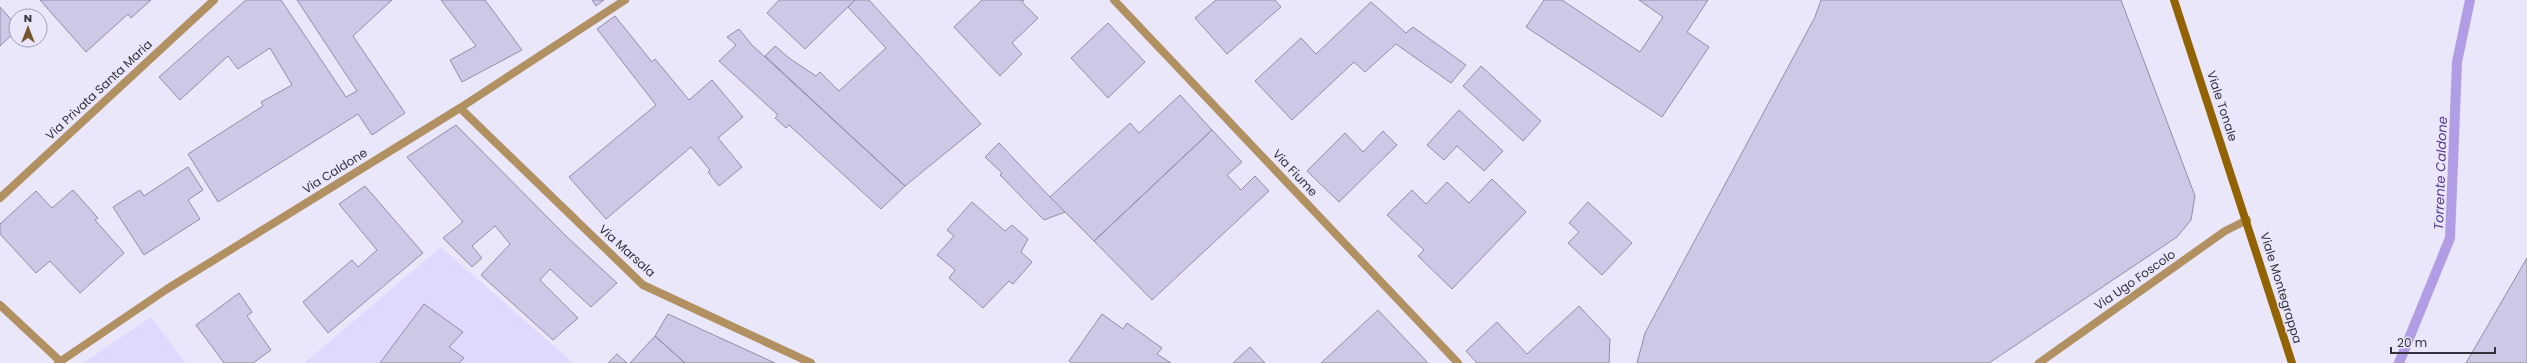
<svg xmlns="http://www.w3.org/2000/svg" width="2527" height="363" viewBox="0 0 2527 363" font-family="Poppins,sans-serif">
  <rect width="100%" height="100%" fill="#ebe7fa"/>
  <!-- built -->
  <path fill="#e1d8ff" d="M 441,247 L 573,363 L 304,363 Z
    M 151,317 L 186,363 L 83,363 Z"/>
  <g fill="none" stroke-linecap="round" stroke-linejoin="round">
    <!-- stream -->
    <path stroke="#b09de6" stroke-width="10" d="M 2399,363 L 2450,238 L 2457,62 L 2470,0"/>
  </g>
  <!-- building -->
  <path fill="#cec8e6" stroke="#938ca9" d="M 40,0 L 151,0 L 131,18 L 128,14 L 86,52 Z
    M 246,0 L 281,0 L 346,97 L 357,91 L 297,0 L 392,0 L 353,36 L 405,113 L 372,135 L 358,114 L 218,202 L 188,154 L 263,106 L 261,102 L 292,85 L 270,48 L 238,69 L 228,56 L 180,100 L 159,77 Z
    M 441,0 L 485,0 L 522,50 L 462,82 L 450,60 L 476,46 Z
    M 592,0 L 604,0 L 596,6 Z
    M 779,0 L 855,0 L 805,49 L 767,13 Z
    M 855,0 L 869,0 L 981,124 L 905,186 L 765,56 L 775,46 L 789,58 L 816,76 L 820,72 L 839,91 L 886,48 L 848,7 Z
    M 982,0 L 1024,0 L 1022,2 L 1038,18 L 1012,43 L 1022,54 L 1000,76 L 954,27 Z
    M 1216,0 L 1275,0 L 1281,7 L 1227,54 L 1195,18 Z
    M 1544,0 L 1562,0 L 1640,52 L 1663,17 L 1639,0 L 1708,0 L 1687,32 L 1709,47 L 1662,117 L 1526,27 Z
    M 1821,0 L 2121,0 L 2195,196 L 2191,220 L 2177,237 L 1989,363 L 1637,363 L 1645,333 L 1815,17 Z
    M 1371,2 L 1406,33 L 1413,27 L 1466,65 L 1451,83 L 1396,44 L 1365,72 L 1354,62 L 1292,120 L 1255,81 L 1301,38 L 1316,54 Z
    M 0,7 L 16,25 L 16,31 L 0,46 Z
    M 615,16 L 652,62 L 655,59 L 689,100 L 712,80 L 743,117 L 718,138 L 742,167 L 719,186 L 708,172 L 710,170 L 691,147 L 606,219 L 569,177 L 656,105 L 597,29 Z
    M 1108,23 L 1145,62 L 1108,98 L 1071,58 Z
    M 739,29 L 752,45 L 905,186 L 881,209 L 789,125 L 786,128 L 775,118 L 778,115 L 719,61 L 736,45 L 727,37 Z
    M 1481,66 L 1541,121 L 1523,141 L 1463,86 Z
    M 1180,95 L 1212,130 L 1094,241 L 1050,197 L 1130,123 L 1139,133 Z
    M 1459,110 L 1503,151 L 1484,171 L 1457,146 L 1444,160 L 1427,145 Z
    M 456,125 L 567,237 L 617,283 L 591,307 L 550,269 L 540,280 L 578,318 L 553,340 L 481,275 L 510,244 L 495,226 L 472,246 L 482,258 L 472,267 L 443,238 L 463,222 L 407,157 Z
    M 1212,130 L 1242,162 L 1227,175 L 1241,190 L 1255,176 L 1269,191 L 1152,300 L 1094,241 Z
    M 1383,131 L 1397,145 L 1339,202 L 1307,171 L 1345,133 L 1363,152 Z
    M 999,143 L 1050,197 L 1065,212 L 1044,220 L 1000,175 L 1002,173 L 985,157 Z
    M 188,167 L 203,190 L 188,200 L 200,219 L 144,255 L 113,207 L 140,190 L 144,196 Z
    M 1492,179 L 1526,212 L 1452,289 L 1418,256 L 1424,250 L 1387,215 L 1412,190 L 1426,204 L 1447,182 L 1469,203 Z
    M 365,186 L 423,253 L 328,333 L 303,302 L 352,260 L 358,267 L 377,250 L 339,204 Z
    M 73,190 L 98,218 L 95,220 L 124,253 L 80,293 L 50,261 L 36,273 L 0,234 L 0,224 L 36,191 L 52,208 Z
    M 972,202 L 1005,231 L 1012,225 L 1028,239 L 1021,252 L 1032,262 L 1013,284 L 1009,281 L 983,308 L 949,278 L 955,270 L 937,255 L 954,236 L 947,230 Z
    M 1588,202 L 1632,243 L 1602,275 L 1568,243 L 1579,232 L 1569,223 Z
    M 2527,258 L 2527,363 L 2466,363 Z
    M 239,293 L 252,312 L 247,316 L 271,350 L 253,363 L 224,363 L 196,325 Z
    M 424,304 L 463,332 L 449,347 L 464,358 L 459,363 L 380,363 Z
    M 1579,306 L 1610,339 L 1609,363 L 1477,363 L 1466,351 L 1497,322 L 1527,354 Z
    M 1378,310 L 1428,363 L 1321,363 Z
    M 668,314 L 775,363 L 685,363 L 655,336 Z
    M 1102,314 L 1123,329 L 1127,323 L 1162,348 L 1157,354 L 1171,363 L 1071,363 L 1069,361 Z
    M 655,336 L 684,362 L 683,363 L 630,363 Z
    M 1250,347 L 1265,363 L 1233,363 Z
    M 617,354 L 627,363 L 608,363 Z"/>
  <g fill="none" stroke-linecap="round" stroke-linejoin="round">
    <!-- street -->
    <path stroke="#b19062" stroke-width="8" d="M 1114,0 L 1458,363
      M 460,108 L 643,285 L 811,363
      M 0,198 L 214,0
      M 0,305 L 61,362
      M 58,363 L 167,289 L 460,108 L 625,0
      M 2039,363 L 2225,231 L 2247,220"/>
    <!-- secondary -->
    <path stroke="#936303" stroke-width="8" d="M 2174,0 L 2292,363"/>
  </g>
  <g text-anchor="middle" stroke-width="3" stroke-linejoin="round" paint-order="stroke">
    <!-- street labels -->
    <g font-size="12" fill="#34313d" stroke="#ebe7fa">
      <text transform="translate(99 90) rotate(-43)" y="4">Via Privata Santa Maria</text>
      <text transform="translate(2222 106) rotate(72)" y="4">Viale Tonale</text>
      <text transform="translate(335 171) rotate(-32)" y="4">Via Caldone</text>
      <text transform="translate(1295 173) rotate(47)" y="4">Via Fiume</text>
      <text transform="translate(627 251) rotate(42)" y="4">Via Marsala</text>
      <text transform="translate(2135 280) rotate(-35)" y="4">Via Ugo Foscolo</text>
      <text transform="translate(2281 288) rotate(73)" y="4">Viale Montegrappa</text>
    </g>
    <!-- water labels -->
    <g font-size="13" font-style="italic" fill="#55388d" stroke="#ebe7fa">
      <text transform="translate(2440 173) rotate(-88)" y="5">Torrente Caldone</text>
    </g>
  </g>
  <!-- north arrow -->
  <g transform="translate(28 28)"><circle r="19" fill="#ebe7fa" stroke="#a29eae"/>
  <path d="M0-3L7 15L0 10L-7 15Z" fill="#725529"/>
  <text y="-6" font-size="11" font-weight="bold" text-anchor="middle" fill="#34313d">N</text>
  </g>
  <!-- scale -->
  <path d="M2391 347v6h104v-6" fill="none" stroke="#34313d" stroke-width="2"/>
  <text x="2397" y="347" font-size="12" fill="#34313d" stroke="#ebe7fa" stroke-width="3" paint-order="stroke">20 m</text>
</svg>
